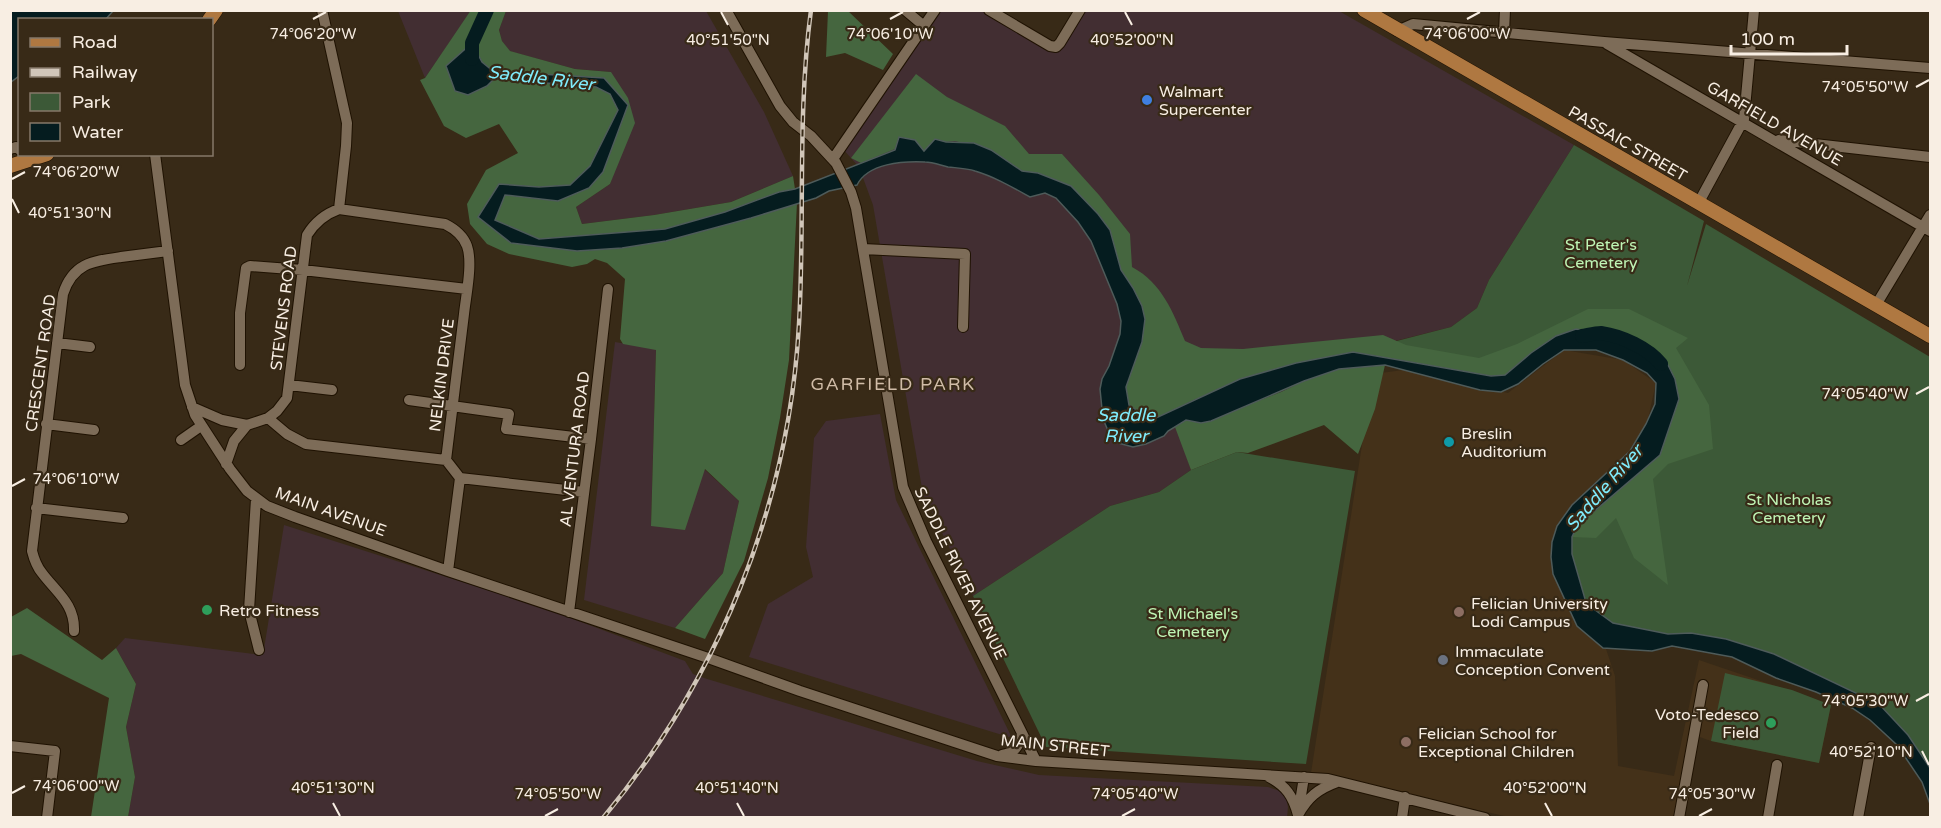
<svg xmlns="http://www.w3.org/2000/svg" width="1941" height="828" viewBox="0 0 1941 828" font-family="'Varela Round',sans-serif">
  <rect width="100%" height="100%" fill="#382a17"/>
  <!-- built -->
  <path fill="#443119" d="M 1564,350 L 1623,360 L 1656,383 L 1644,437 L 1560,580 L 1604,643 L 1615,676 L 1618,766 L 1674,776 L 1699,660 L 1831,705 L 1819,763 L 1711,741 L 1694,735 L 1689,800 L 1682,817 L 1509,817 L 1311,773 L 1373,374 L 1403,370 L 1508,393 Z"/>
  <!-- industrial -->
  <path fill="#422e32" d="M 936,10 L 985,11 L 1057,52 L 1081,11 L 1339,11 L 1574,145 L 1489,280 L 1477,308 L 1451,327 L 1167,398 L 1191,470 L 1159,492 L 1110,506 L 973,596 L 923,494 L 873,205 L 859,167 L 842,148 Z
    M 398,11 L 471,11 L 425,78 Z
    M 506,11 L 706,11 L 764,112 L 793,176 L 731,202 L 654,215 L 582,224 L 576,207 L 610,184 L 615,169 L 611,72 L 575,69 L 509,51 L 502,41 L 499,30 Z
    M 615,342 L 656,349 L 651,525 L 704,469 L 739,501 L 723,573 L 675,628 L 584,600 Z
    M 880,414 L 896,500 L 1012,738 L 749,657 L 768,604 L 813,577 L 806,547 L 814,438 L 826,421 Z
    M 284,525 L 544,608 L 685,661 L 693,674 L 704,678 L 977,761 L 1039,775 L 1268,787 L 1280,791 L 1286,798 L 1288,807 L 1287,818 L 128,817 L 135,777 L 126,727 L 136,684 L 116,648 L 125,638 L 263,655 Z"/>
  <!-- green -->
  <path fill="#3c5937" d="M 1574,145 L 1704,221 L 1687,286 L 1706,224 L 1930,357 L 1930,768 L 1908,735 L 1879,704 L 1774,654 L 1726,639 L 1691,633 L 1668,634 L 1613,623 L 1591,607 L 1585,599 L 1572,555 L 1572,537 L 1610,498 L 1675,379 L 1593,332 L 1505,375 L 1354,352 L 1451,327 L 1477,308 L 1489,280 Z
    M 1237,452 L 1355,471 L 1306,764 L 1046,747 L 973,596 L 1110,506 L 1159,492 L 1191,470 Z
    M 1725,673 L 1792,690 L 1831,705 L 1819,763 L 1711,741 Z"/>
  <!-- forest -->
  <path fill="#45663f" d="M 471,10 L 506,11 L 499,30 L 502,41 L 510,51 L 575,69 L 611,72 L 628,98 L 635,123 L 610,184 L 576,207 L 582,224 L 654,215 L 731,202 L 793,176 L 795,189 L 779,192 L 725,212 L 665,229 L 539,239 L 495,220 L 505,195 L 558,201 L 588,188 L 628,105 L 604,78 L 493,71 L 482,62 L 468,95 L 487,86 L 494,79 L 596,87 L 610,94 L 618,110 L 590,166 L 570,185 L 539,187 L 499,184 L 478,217 L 511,243 L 622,248 L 666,241 L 751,218 L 797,203 L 789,360 L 780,418 L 768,478 L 744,561 L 705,639 L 675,628 L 723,573 L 739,501 L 705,469 L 685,530 L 651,526 L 656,350 L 623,344 L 620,339 L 625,279 L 607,263 L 595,259 L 587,264 L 572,267 L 509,254 L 487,244 L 470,224 L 467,204 L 486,170 L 518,153 L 499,124 L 466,138 L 444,126 L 420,80 L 425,78 Z
    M 828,11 L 848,11 L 893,54 L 883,70 L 845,53 L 826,57 Z
    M 916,74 L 947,97 L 1005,126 L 1029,154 L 1062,154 L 1099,195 L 1130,234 L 1132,267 C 1162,283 1173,312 1185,341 L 1201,348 L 1243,349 L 1383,335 L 1406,345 L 1479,358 L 1517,344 L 1588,309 L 1629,309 L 1688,338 L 1676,348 L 1709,405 L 1713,449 L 1668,464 L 1653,479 L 1668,585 L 1634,558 L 1616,518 L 1596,538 L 1572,537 L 1577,526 L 1610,498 L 1679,399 L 1623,338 L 1575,329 L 1556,336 L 1531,353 L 1505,375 L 1491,376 L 1353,352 L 1196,399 L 1156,418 L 1141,413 L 1129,405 L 1126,387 L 1142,342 L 1142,306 L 1133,288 L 1121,270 L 1110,230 L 1071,186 L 1038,173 L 1022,171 L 991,150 L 955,141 L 946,142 L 936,139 L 924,151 L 899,137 L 895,149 L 861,163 L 851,158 Z
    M 1385,365 L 1375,409 L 1358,454 L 1324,425 L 1248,453 L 1237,452 L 1191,470 L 1175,427 L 1186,420 L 1201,423 L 1281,392 L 1304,381 L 1339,369 Z
    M 27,608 L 102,660 L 116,648 L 136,684 L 126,727 L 135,777 L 128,817 L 91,817 L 109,698 L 21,654 L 11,656 L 11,617 Z"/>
  <!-- water -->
  <path fill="#051c1f" stroke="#4e5b5a" stroke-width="1.5" d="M 10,11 L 11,10 L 113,11 L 106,19 L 20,20 L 19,76 L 11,82 Z
    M 472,43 L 482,62 L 493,71 L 604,78 L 628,105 L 603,172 L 589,188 L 558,201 L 505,195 L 495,220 L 539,239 L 665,229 L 725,212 L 779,192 L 795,189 L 895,150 L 899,137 L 915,140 L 924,151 L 935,139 L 946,142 L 974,143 L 991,150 L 1022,171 L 1038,173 L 1071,186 L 1098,214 L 1110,230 L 1121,270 L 1133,288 L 1142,306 L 1145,319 L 1142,342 L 1126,387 L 1129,405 L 1141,413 L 1156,418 L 1240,379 L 1296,363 L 1353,352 L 1491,376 L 1505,375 L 1531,353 L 1556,336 L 1576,329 L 1623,338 L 1666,361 L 1675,379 L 1679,399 L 1660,455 L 1577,526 L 1572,537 L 1572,554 L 1585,599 L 1591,607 L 1613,623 L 1668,634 L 1691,633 L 1726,639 L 1774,654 L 1879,704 L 1908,735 L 1930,768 L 1930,804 L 1922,782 L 1897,745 L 1870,720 L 1852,708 L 1816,692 L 1776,678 L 1732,657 L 1672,646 L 1652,651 L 1603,648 L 1577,626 L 1553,574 L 1551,557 L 1552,542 L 1557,526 L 1572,505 L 1630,451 L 1646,424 L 1655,404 L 1656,383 L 1647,373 L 1623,360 L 1596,350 L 1564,350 L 1543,364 L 1518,384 L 1501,392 L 1480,390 L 1385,365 L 1339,369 L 1304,381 L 1211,421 L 1201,423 L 1186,420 L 1168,431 L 1164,436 L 1146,444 L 1133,447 L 1118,443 L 1110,435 L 1103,419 L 1100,389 L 1102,379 L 1109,366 L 1120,334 L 1121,321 L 1117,304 L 1091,241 L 1078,222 L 1056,198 L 1045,193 L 1030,197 C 1012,187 995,177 975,171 C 966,168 957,168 948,167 C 940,165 932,162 925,162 C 903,161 868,163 857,185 L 829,191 L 816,198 L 751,218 L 666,241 L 622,248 L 577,251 L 511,243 L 478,217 L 499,184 L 539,187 L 570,185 L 590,166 L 618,110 L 610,94 L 596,87 L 494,79 L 487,86 L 468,95 L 455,91 L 446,66 Z"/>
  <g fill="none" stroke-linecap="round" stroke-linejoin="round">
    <!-- river -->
    <path stroke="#051c1f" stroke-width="14" d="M 472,59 L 472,43 L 487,10
      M 1582,336 C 1588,335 1595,333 1601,333 C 1622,336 1648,348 1661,364"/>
    <defs>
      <path id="minor" d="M 726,10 L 780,106 L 793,122 L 811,136 L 836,163 L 851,192 L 856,208 L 903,487 L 926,541 L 1036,761
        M 905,10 L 924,26
        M 989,10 L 1050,46 L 1056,47 L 1060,43 L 1080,10
        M 1397,31 L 1413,24 L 1604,42 L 1930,68
        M 1504,33 L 1505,10
        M 1607,44 L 1930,231
        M 1779,140 L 1930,157
        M 10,149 L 16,147 L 20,150
        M 155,154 L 185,385 L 195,415 L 230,469 L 247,491 L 267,506 L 295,517 L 448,571 L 711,659 L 800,691 L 997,756 L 1036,761 L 1328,779 L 1485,818
        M 833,159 L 935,10
        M 1699,202 L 1744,119 L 1754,10
        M 339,209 L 445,224 C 455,229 463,235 467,246 C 473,263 466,295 464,314 C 458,363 452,411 446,460
        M 863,249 L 965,254 L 963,327
        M 1876,305 L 1930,215
        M 57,343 L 90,347
        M 240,365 L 240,313 L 246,268 L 250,266 L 303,270 L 467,289
        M 289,385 L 332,390
        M 409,400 L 509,414 L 506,429 L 591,439
        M 192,407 L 222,420 L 247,425
        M 268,418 L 287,434 L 306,444 L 446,460
        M 46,424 L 94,430
        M 181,440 L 201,426
        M 446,460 L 460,478 L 448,571
        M 226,464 L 234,441 L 247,425 L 268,418 L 277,411 L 287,398 L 307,235 C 315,222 325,214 339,209 L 346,146 L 347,123 L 322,10
        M 460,478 L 584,492
        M 256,499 L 249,610 L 259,650
        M 36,508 L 123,518
        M 569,612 L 591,439 L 608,289
        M 74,631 C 75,604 57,593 42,573 C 37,567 34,559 32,551 L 63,294 C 73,263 93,261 121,257 C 137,255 153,253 168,251
        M 10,746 L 55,751 L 47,818
        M 1002,755 C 1015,753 1019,746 1022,734
        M 1269,777 C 1286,786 1293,796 1298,815
        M 1299,808 L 1304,777
        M 1298,815 C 1308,797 1318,789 1337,782
        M 1402,818 L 1405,797
        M 1679,818 L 1703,685
        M 1768,818 L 1777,765
        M 1858,818 L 1871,747"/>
      <path id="major" d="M 1364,10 L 1930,336
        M 209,20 L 216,10
        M 10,166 L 47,154"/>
    </defs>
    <!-- minor casing -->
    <use href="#minor" stroke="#1f1202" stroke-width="12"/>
    <!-- major casing -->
    <use href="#major" stroke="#1f1202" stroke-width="15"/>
    <!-- minor -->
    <use href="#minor" stroke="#7d6c58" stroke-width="10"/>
    <!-- major -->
    <use href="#major" stroke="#af7841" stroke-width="14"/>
    <defs>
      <path id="rail" d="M 603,818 C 719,678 789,505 799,324 C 805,220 797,114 811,10"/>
    </defs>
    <!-- rail casing -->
    <use href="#rail" stroke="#d1c6b9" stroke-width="4.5"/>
    <!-- rail -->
    <use href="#rail" stroke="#382a17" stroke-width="2" stroke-dasharray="7" stroke-linecap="butt"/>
  </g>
  <!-- ticks -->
  <path fill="none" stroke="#f8eee3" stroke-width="2" d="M 721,12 L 728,25M 1125,12 L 1132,25M 313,19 L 326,12M 890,19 L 903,12M 1467,19 L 1480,12M 1916,87 L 1929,80M 12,179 L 25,172M 12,199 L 19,213M 1916,394 L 1929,387M 12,486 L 25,479M 1916,701 L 1929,694M 1922,751 L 1929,765M 12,793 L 25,786M 333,803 L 340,816M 737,803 L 744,816M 1545,803 L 1552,816M 545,816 L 558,809M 1122,816 L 1135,809M 1699,816 L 1712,809"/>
  <!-- markers -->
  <circle fill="#3f7fe0" stroke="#382a17" stroke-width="2" cx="1147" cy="100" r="6"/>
  <circle fill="#0f9aa8" stroke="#382a17" stroke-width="2" cx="1449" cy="442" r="6"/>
  <g fill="#2e9e5b" stroke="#382a17" stroke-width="2">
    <circle cx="207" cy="610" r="6"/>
    <circle cx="1771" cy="723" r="6"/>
  </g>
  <g fill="#8d6e63" stroke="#382a17" stroke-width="2">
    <circle cx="1459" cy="612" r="6"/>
    <circle cx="1406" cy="742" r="6"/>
  </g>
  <circle fill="#6b7280" stroke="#382a17" stroke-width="2" cx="1443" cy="660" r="6"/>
  <g text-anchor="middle" stroke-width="4.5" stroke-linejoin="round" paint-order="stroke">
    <!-- poi labels -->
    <g font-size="16" fill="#f8eee3" stroke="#382a17" text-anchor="start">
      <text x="1159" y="97">Walmart<tspan x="1159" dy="18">Supercenter</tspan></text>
      <text x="1461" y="439">Breslin<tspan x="1461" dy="18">Auditorium</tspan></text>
      <text x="1471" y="609">Felician University<tspan x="1471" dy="18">Lodi Campus</tspan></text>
      <text x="219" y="616">Retro Fitness</text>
      <text x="1455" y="657">Immaculate<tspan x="1455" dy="18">Conception Convent</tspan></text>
      <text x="1759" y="720" text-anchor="end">Voto-Tedesco<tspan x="1759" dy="18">Field</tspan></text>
      <text x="1418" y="739">Felician School for<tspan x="1418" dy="18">Exceptional Children</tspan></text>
    </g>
    <!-- street labels -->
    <g font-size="16" fill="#f8eee3" stroke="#382a17">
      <text transform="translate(1775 123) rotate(30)" y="6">GARFIELD AVENUE</text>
      <text transform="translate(1628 143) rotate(30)" y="6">PASSAIC STREET</text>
      <text transform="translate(283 308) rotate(-83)" y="6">STEVENS ROAD</text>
      <text transform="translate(40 363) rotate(-82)" y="6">CRESCENT ROAD</text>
      <text transform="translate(441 375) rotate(-83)" y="6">NELKIN DRIVE</text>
      <text transform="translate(574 449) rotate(-83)" y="6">AL VENTURA ROAD</text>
      <text transform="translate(331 511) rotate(20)" y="6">MAIN AVENUE</text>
      <text transform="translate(961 573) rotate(64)" y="6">SADDLE RIVER AVENUE</text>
      <text transform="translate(1055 745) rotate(6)" y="6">MAIN STREET</text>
    </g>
    <!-- park labels -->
    <g font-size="16" fill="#bff5b5" stroke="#382a17">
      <text x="1601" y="250">St Peter's<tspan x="1601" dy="18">Cemetery</tspan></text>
      <text x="1789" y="505">St Nicholas<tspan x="1789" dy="18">Cemetery</tspan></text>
      <text x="1193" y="619">St Michael's<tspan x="1193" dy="18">Cemetery</tspan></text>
    </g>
    <!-- water labels -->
    <g font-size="18" font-style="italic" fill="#7fecfc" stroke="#382a17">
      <text transform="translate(541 78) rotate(7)" y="6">Saddle River</text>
      <text x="1126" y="421">Saddle<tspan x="1126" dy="21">River</tspan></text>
      <text transform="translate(1604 488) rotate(-49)" y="6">Saddle River</text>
    </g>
    <!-- neighbourhood labels -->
    <g font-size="18" letter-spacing="1.5" fill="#d0bca7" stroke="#382a17">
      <text x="893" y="390">GARFIELD PARK</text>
    </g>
  </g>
  <g font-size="15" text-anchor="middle" fill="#f8eee3" stroke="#382a17" stroke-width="4.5" stroke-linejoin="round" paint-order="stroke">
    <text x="313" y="39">74°06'20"W</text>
    <text x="1467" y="39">74°06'00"W</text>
    <text x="890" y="39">74°06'10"W</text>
    <text x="728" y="45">40°51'50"N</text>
    <text x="1132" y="45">40°52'00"N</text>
    <text x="1865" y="92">74°05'50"W</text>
    <text x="76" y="177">74°06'20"W</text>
    <text x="70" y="218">40°51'30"N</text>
    <text x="1865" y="399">74°05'40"W</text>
    <text x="76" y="484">74°06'10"W</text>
    <text x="1865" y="706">74°05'30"W</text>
    <text x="1871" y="757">40°52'10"N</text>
    <text x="76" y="791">74°06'00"W</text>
    <text x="333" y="793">40°51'30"N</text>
    <text x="737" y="793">40°51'40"N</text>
    <text x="1545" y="793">40°52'00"N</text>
    <text x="558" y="799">74°05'50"W</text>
    <text x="1135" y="799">74°05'40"W</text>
    <text x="1712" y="799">74°05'30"W</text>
  </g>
  <!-- border -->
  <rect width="1941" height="828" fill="none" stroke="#f8eee3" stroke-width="24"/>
  <!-- legend -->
  <rect x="18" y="18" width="195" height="138" fill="#382a17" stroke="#857869" stroke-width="1.5"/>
  <rect x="30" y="38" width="30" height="9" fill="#af7841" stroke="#857869" stroke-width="1.5"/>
  <text x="72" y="48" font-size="18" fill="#f8eee3">Road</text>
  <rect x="30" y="68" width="30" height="9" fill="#d1c6b9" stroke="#857869" stroke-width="1.5"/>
  <text x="72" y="78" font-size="18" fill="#f8eee3">Railway</text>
  <rect x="30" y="93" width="30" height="18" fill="#3c5937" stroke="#857869" stroke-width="1.5"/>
  <text x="72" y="108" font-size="18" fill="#f8eee3">Park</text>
  <rect x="30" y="123" width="30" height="18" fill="#051c1f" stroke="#857869" stroke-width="1.5"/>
  <text x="72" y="138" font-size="18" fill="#f8eee3">Water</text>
  <!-- scale -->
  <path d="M1731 45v9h116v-9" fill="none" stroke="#f8eee3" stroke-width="3"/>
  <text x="1740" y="45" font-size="18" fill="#f8eee3" stroke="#382a17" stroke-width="4.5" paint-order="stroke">100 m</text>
</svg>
